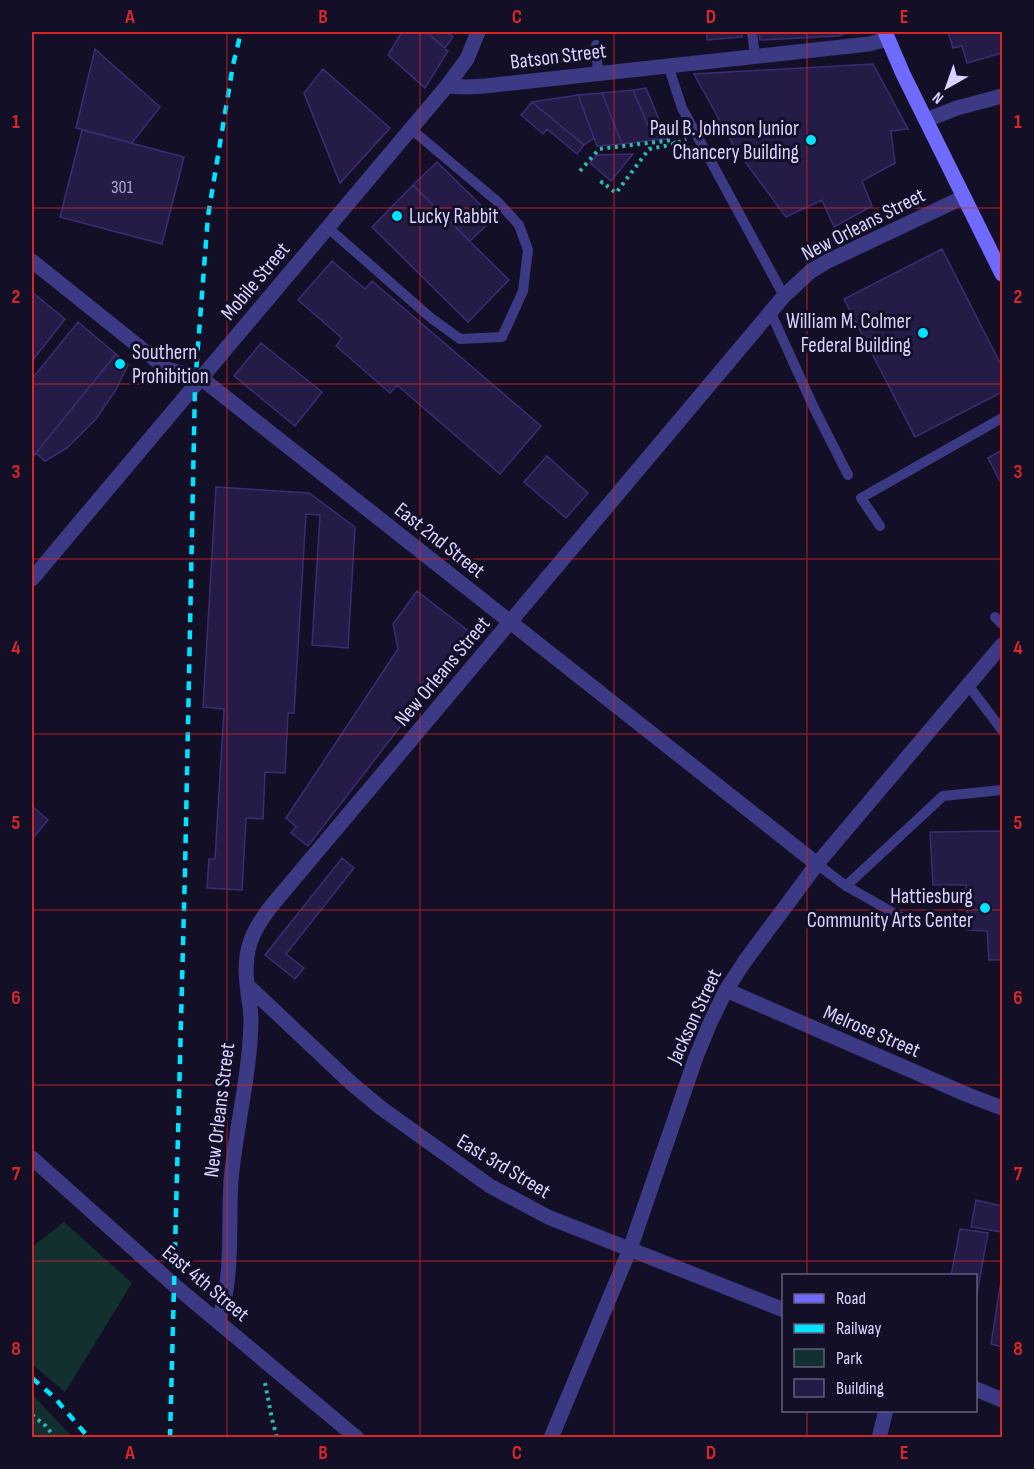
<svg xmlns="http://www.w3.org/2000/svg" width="1034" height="1469" viewBox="0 0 1034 1469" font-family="'Sofia Sans Condensed',sans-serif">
  <rect width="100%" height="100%" fill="#130f26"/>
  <!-- green -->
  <path fill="#12302f" d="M 64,1222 L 132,1283 L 65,1392 L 32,1364 L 32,1247 Z
    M 32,1394 L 72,1437 L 32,1437 Z"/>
  <!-- building -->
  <path fill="#241b47" stroke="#3b2d73" stroke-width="1.5" d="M 402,32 L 426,32 L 448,51 L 425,88 L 388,55 Z
    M 426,32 L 446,32 L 453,37 L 445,48 Z
    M 707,32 L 742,32 L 742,37 L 707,40 Z
    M 759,32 L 849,32 L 838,36 L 760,40 Z
    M 948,32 L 1002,32 L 1002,53 L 967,63 L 962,46 L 953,48 Z
    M 95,49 L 160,107 L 132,143 L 76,128 Z
    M 873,64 L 908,129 L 891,131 L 895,163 L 862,181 L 872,206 L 834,227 L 822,200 L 786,217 L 735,148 L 694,74 Z
    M 323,69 L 390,128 L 340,183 L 304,93 Z
    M 646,88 L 667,139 L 654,140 L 633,90 Z
    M 633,90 L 654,140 L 622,144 L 602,93 Z
    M 602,93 L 622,144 L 597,146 L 578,95 Z
    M 578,95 L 594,138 L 584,145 L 532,102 Z
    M 532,102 L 584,145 L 577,154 L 547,129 L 543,134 L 521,115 Z
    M 82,130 L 184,157 L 162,244 L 60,217 Z
    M 633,154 L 611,181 L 590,163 L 597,155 Z
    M 437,162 L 494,218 L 470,241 L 413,185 Z
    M 413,185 L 509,280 L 468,322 L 372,227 Z
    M 942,249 L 1002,367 L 1002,392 L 915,437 L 844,299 Z
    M 332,261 L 365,289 L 372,281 L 541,426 L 500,474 L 397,385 L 390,393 L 336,346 L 342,338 L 298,300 Z
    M 32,292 L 65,319 L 32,361 Z
    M 78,322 L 116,354 L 32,458 L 32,379 Z
    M 261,343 L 322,392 L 295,426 L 234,376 Z
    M 116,354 L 128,365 L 115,391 L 96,419 L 67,448 L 45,461 L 36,453 Z
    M 1002,450 L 1002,485 L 988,458 Z
    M 547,456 L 588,493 L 566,518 L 524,482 Z
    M 216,487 L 309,493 L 355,527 L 348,648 L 312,645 L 320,515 L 306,514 L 294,713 L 288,713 L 285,773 L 265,772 L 263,819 L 246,818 L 242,890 L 207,888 L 209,859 L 215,859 L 224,709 L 203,707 Z
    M 417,591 L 472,634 L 308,846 L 291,833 L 296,827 L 286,818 L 398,649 L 393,624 Z
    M 32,806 L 48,820 L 32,839 Z
    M 1002,831 L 1002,960 L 989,960 L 987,931 L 968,930 L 966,885 L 933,885 L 930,832 Z
    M 342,858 L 354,868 L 286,954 L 304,968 L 295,979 L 265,955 Z
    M 976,1200 L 1002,1206 L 1002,1232 L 971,1227 Z
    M 960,1229 L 988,1233 L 976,1299 L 976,1276 L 951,1276 Z
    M 1002,1275 L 1002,1347 L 991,1344 Z"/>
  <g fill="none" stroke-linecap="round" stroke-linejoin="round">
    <!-- path -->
    <path stroke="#2fb8b0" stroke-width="4" stroke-dasharray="3 4.5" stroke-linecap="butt" d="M 580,171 L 599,149 L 673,140 L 675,144
      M 601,184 L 602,182 L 616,193 L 649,149 L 675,144 L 686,139
      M 265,1383 L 272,1419 L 277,1438
      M 32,1415 L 46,1426 L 55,1438"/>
    <!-- service -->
    <path stroke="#3d3a85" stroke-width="10" d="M 752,32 L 755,56
      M 596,45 L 598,73
      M 668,65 L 682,108 L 784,296
      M 327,227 L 431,318 L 460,339 L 502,337 L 523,291 L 528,250 L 519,225 L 498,202 L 411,129
      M 770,311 L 814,408 L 848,475
      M 880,526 L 861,498 L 1002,418
      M 995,617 L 1002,624
      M 968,685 L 1002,730
      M 817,864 L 846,886 L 943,796 L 1002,790
      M 846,886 L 910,922"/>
    <!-- minor -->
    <path stroke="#3d3a85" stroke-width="15" d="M 447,86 L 466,87 L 485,86 L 869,44 L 888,39
      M 926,120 L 957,108 L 1002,96
      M 247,985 L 351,1083 L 381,1108 L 490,1186 L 548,1217 L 784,1310
      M 726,990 L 968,1095 L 1002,1108
      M 32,1158 L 174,1285 L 357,1438
      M 218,1321 C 234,1280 228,1224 231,1180 C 236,1127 250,1074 251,1021 C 251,1008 248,997 247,984 C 243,950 252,930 273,904 L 784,296 L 811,271 L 826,262 L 964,197
      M 976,1389 L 1002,1400
      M 551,1438 L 630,1249 L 696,1057 L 710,1023 L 726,990 L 745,961 L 817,864
      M 879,1438 L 886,1410"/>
    <!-- tertiary -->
    <path stroke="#3d3a85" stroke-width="15" d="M 32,261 L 167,369 L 201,378 L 817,864 L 1002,645
      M 32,579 L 447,86 L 467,59 L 478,32"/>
    <!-- secondary -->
    <path stroke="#6f6bff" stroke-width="15" d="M 885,32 L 903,74 L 1002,274"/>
    <!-- rail -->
    <path stroke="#00e5ff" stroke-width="4.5" stroke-dasharray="9 8" stroke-linecap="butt" d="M 32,1378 L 54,1397 L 89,1438
      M 170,1438 L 185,871 L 195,385 L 208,216 L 233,65 L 241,32"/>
  </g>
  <!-- grid -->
  <path fill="none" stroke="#d62828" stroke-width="1.5" stroke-opacity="0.55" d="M 227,32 L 227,1438M 420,32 L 420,1438M 614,32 L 614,1438M 807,32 L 807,1276M 32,208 L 1002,208M 32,384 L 1002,384M 32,559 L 1002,559M 32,734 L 1002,734M 32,910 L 1002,910M 32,1085 L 1002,1085M 32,1261 L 1002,1261M 807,1410 L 807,1438"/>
  <!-- markers -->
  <g fill="#00e5ff" stroke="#130f26" stroke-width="2">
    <circle cx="811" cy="140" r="6"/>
    <circle cx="397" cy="216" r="6"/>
    <circle cx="923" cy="333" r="6"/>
    <circle cx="120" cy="364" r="6"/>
    <circle cx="985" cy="908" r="6"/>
  </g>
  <g text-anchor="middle" stroke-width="6" stroke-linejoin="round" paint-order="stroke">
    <!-- number labels -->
    <g font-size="18" fill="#aca6d1">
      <text x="122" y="193">301</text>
    </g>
    <!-- street labels -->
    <g font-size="21" fill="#d9d4ff" stroke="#130f26">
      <text transform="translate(558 56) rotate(-7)" y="7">Batson Street</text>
      <text transform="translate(863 224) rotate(-27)" y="7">New Orleans Street</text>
      <text transform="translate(255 281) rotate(-50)" y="7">Mobile Street</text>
      <text transform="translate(440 540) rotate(38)" y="7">East 2nd Street</text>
      <text transform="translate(442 671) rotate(-50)" y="7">New Orleans Street</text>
      <text transform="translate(694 1016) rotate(-65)" y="7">Jackson Street</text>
      <text transform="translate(872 1031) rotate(23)" y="7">Melrose Street</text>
      <text transform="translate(219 1110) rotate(-83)" y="7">New Orleans Street</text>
      <text transform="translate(504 1166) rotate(31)" y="7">East 3rd Street</text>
      <text transform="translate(206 1283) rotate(40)" y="7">East 4th Street</text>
    </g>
    <!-- poi labels -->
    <g font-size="21" fill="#d9d4ff" stroke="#130f26" text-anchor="end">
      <text x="799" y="135">Paul B. Johnson Junior<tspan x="799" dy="24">Chancery Building</tspan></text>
      <text x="409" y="223" text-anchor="start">Lucky Rabbit</text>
      <text x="911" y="328">William M. Colmer<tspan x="911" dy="24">Federal Building</tspan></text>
      <text x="132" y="359" text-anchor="start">Southern<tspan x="132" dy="24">Prohibition</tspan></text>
      <text x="973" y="903">Hattiesburg<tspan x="973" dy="24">Community Arts Center</tspan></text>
    </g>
  </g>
  <!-- border -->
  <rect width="1034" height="1469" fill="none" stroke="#130f26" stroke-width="66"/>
  <!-- legend -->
  <rect x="782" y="1274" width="195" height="138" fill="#130f26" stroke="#625e7d" stroke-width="1.5"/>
  <rect x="794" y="1294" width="30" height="9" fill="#6f6bff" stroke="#625e7d" stroke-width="1.5"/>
  <text x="836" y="1304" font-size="18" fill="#d9d4ff">Road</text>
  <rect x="794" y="1324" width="30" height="9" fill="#00e5ff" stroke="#625e7d" stroke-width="1.5"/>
  <text x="836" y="1334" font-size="18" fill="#d9d4ff">Railway</text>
  <rect x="794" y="1349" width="30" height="18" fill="#12302f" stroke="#625e7d" stroke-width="1.5"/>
  <text x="836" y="1364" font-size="18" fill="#d9d4ff">Park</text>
  <rect x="794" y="1379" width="30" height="18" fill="#241b47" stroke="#625e7d" stroke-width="1.5"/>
  <text x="836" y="1394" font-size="18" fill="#d9d4ff">Building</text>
  <!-- north arrow -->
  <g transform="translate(947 87) rotate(220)" stroke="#130f26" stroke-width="4.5" paint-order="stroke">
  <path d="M0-4.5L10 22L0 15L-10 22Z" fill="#d9d4ff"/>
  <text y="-9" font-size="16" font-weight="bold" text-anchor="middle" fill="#d9d4ff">N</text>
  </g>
  <rect x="33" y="33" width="968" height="1403" fill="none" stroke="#d62828" stroke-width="2"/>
  <g font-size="20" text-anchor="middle" font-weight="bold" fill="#d62828">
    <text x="130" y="23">A</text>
    <text x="323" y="23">B</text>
    <text x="517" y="23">C</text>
    <text x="711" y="23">D</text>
    <text x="904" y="23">E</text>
    <text x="16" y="128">1</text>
    <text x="1018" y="128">1</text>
    <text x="16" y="303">2</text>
    <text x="1018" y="303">2</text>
    <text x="16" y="478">3</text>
    <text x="1018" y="478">3</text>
    <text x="16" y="654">4</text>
    <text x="1018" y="654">4</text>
    <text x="16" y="829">5</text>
    <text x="1018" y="829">5</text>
    <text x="16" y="1004">6</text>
    <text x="1018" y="1004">6</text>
    <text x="16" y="1180">7</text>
    <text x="1018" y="1180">7</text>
    <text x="16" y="1355">8</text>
    <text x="1018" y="1355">8</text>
    <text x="130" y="1459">A</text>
    <text x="323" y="1459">B</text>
    <text x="517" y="1459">C</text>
    <text x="711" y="1459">D</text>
    <text x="904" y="1459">E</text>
  </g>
</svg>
